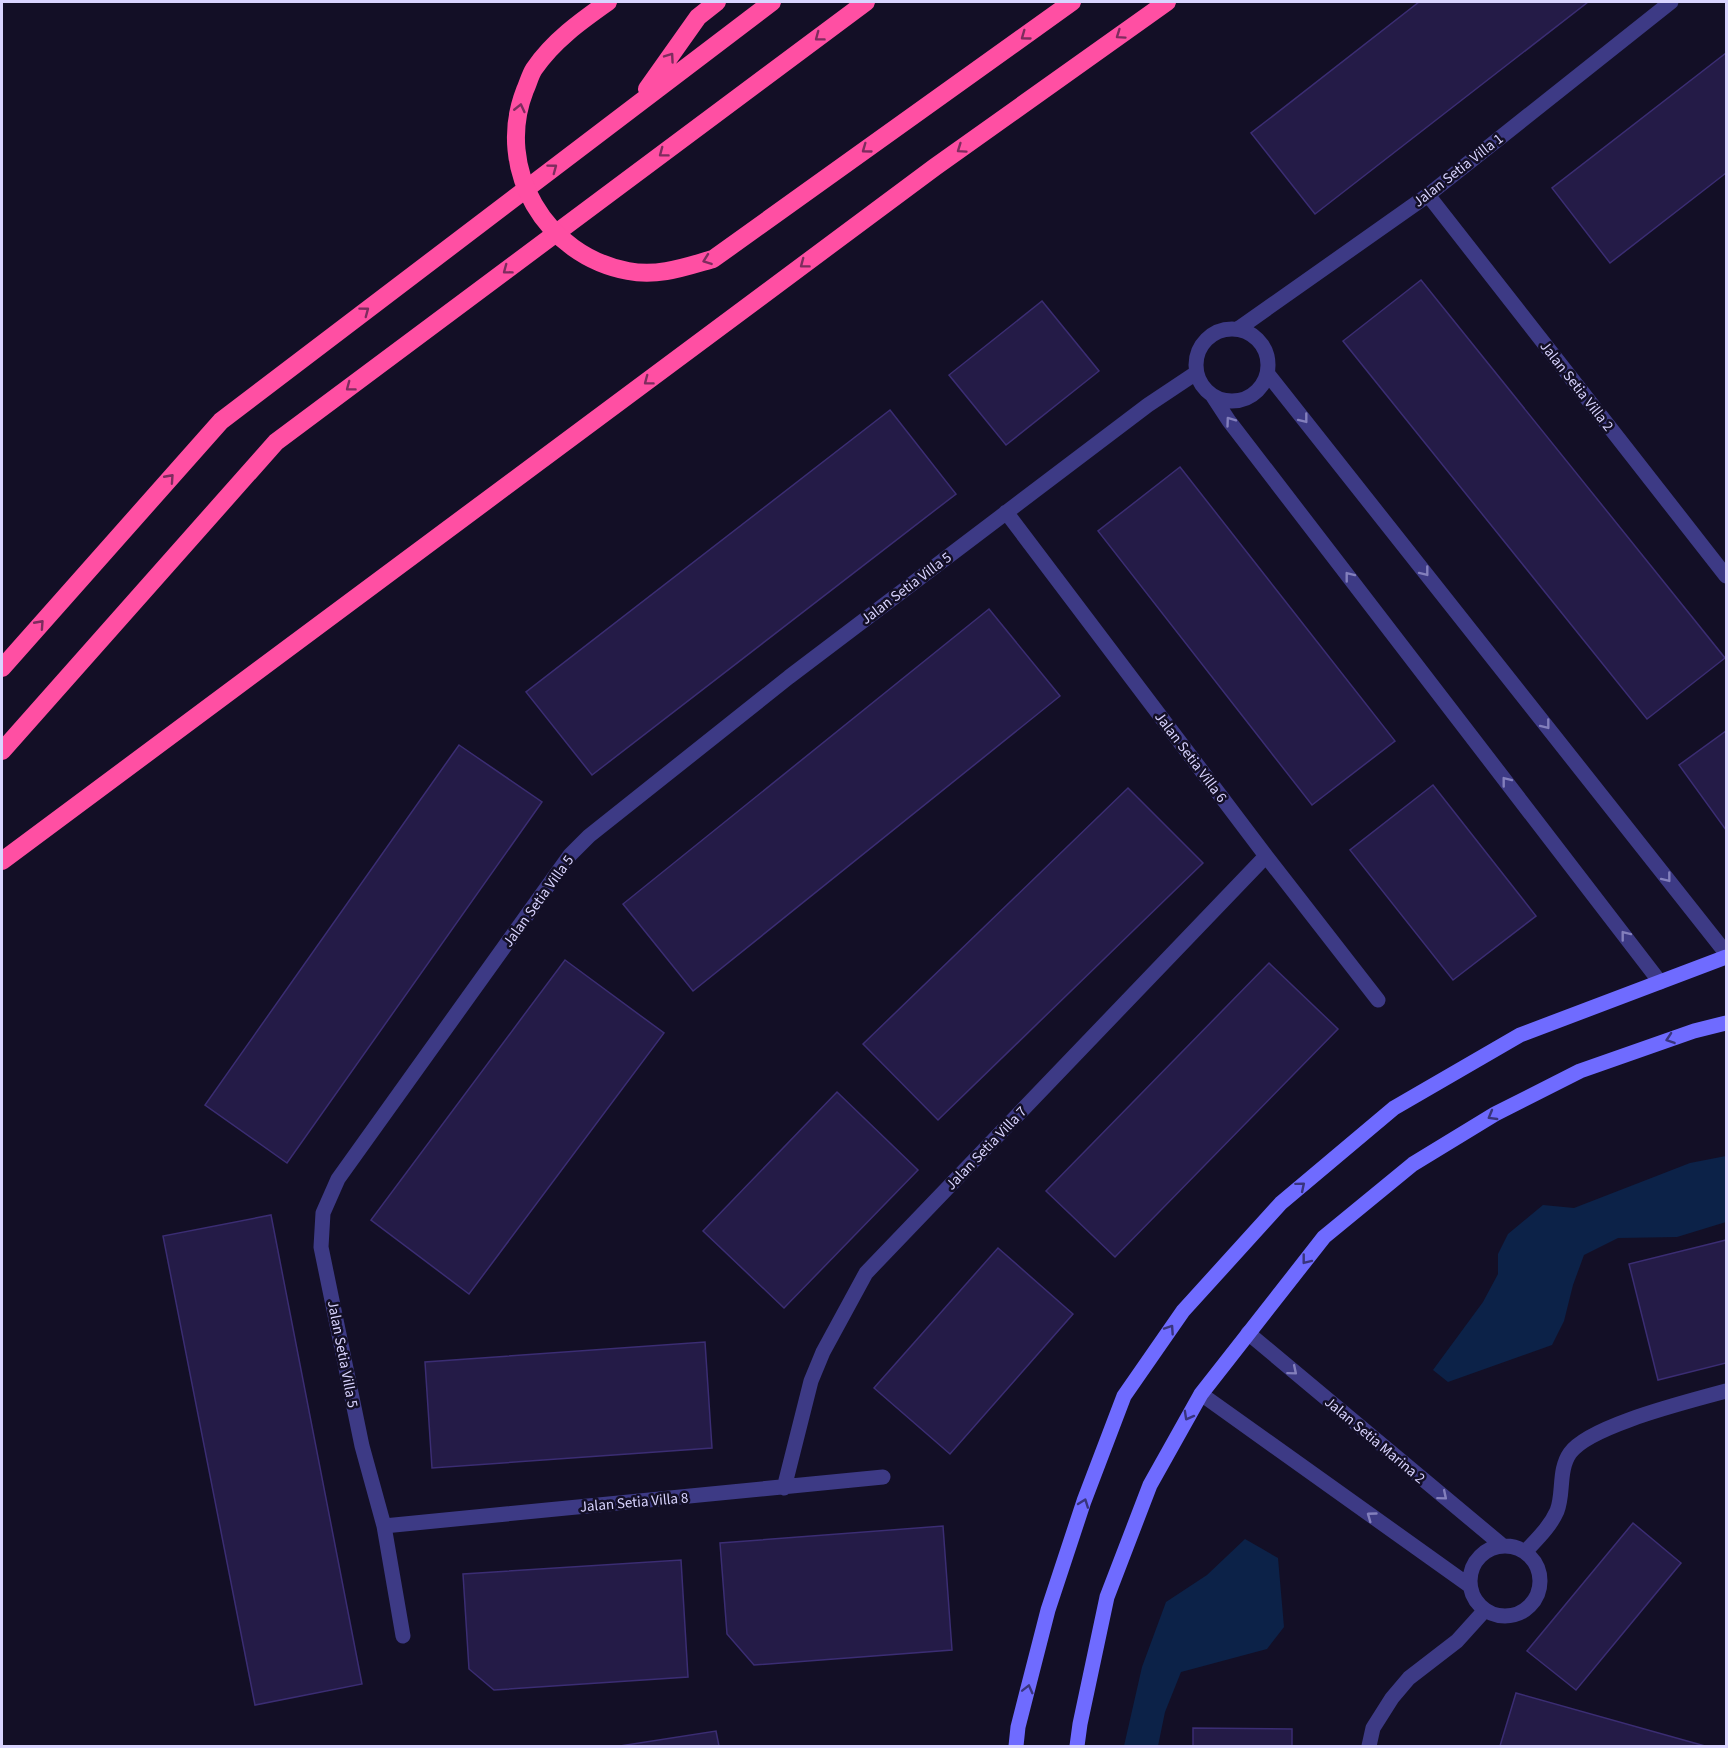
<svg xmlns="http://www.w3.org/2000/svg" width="1728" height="1748" viewBox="0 0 1728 1748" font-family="'Source Sans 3',sans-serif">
  <rect width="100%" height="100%" fill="#130f26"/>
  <!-- water -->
  <path fill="#0c2248" d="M 1726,1156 L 1726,1222 L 1677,1237 L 1618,1238 L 1584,1255 L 1573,1285 L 1564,1321 L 1552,1345 L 1448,1382 L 1433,1370 L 1483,1302 L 1498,1274 L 1498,1254 L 1508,1234 L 1543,1205 L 1574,1208 L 1690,1163 Z
    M 1245,1539 L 1278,1558 L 1284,1627 L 1267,1649 L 1181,1672 L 1165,1712 L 1158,1746 L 1124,1746 L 1142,1667 L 1166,1602 L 1207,1575 Z"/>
  <!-- building -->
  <path fill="#241b47" stroke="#3b2d73" stroke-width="1.5" d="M 1419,2 L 1588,2 L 1315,214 L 1251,133 Z
    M 1726,53 L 1726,173 L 1610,263 L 1552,188 Z
    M 1421,280 L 1725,658 L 1647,719 L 1343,341 Z
    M 1042,301 L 1099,371 L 1006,445 L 949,375 Z
    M 890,410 L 956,494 L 592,775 L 526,692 Z
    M 1180,467 L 1395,741 L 1312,805 L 1098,531 Z
    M 989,609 L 1060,696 L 693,991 L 623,904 Z
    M 1726,731 L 1726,830 L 1679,765 Z
    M 459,745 L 542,802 L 287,1163 L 205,1105 Z
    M 1433,785 L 1536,916 L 1453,980 L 1350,850 Z
    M 1128,788 L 1203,863 L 938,1120 L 863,1044 Z
    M 565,960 L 664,1033 L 469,1294 L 371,1220 Z
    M 1269,963 L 1338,1029 L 1115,1257 L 1046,1191 Z
    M 837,1092 L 918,1170 L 784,1308 L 703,1231 Z
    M 271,1215 L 362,1684 L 255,1705 L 163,1236 Z
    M 1726,1240 L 1726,1363 L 1658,1380 L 1629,1264 Z
    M 998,1248 L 1073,1314 L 950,1454 L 874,1388 Z
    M 705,1342 L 712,1448 L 432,1468 L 425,1362 Z
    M 1633,1523 L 1681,1563 L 1576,1690 L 1527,1651 Z
    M 943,1526 L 952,1650 L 754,1665 L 727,1634 L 720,1543 Z
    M 681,1560 L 688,1677 L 494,1690 L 469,1669 L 463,1574 Z
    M 1516,1693 L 1705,1746 L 1500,1746 Z
    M 1193,1728 L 1292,1729 L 1292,1746 L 1193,1746 Z
    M 716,1731 L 719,1746 L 620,1746 Z"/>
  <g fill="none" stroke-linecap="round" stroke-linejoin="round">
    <!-- street -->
    <path stroke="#3d3a85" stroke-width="15" d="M 1428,195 L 1726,576
      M 1238,329 L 1428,195 L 1671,2
      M1196 365a36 36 0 1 1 72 0a36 36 0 1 1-72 0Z
      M 1267,373 L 1726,953
      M 1212,395 L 1229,421 L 1660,982
      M 1006,512 L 1266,856 L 1378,1000
      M 1248,1333 L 1503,1546
      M 1201,1394 L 1470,1586
      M 784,1488 L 811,1381 L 823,1352 L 866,1273 L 1266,856
      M 384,1526 L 883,1477
      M1470 1581a35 35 0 1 1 70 0a35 35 0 1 1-70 0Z
      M 1526,1551 C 1537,1539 1550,1527 1557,1511 C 1564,1494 1558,1470 1570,1453 C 1590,1425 1691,1401 1726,1391
      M 403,1636 L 384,1526 L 362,1446 L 321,1247 L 323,1213 L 338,1179 L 570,855 L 589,836 L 789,677 L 1148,405 L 1196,373
      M 1369,1746 L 1373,1728 L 1392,1698 L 1409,1678 L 1457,1641 L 1485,1610"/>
    <!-- secondary -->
    <path stroke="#6f6bff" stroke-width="15" d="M 1016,1746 L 1018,1727 L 1048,1610 L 1084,1501 L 1124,1396 L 1183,1311 L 1281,1203 L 1394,1108 L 1520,1035 L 1726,957
      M 1077,1746 L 1080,1724 L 1107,1597 L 1150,1485 L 1201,1394 L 1324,1237 L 1413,1164 L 1495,1114 L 1580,1071 L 1694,1031 L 1726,1023"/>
    <!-- highway -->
    <path stroke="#ff4fa3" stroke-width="18" d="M 647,89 L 698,17 L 717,2
      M 2,668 L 221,421 L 772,2
      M 2,751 L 276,442 L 866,2
      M 2,861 L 935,167 L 1167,2"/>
    <!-- highway-bridge -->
    <path stroke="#ff4fa3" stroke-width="18" d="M 608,2 C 581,21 553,41 534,69 C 530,75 528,84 525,90 C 494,169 546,256 628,271 C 658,277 685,267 713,259 L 1072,2"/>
  </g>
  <!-- one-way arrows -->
  <defs><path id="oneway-chevron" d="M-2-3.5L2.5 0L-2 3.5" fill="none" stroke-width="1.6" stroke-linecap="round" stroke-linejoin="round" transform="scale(1.5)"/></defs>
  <g stroke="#7d2c5e">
    <use href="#oneway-chevron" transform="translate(1120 35) rotate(145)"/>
    <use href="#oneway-chevron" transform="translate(1025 36) rotate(144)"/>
    <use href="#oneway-chevron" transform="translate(819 37) rotate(143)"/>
    <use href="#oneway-chevron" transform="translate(670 57) rotate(-55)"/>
    <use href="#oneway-chevron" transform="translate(520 108) rotate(-77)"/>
    <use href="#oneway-chevron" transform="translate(866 149) rotate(144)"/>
    <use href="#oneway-chevron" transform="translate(961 149) rotate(145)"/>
    <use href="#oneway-chevron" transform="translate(663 153) rotate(143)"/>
    <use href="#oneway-chevron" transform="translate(553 168) rotate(-37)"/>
    <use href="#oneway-chevron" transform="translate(707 260) rotate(160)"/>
    <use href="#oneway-chevron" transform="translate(804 264) rotate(143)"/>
    <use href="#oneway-chevron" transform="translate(507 270) rotate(143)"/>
    <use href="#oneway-chevron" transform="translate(365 311) rotate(-37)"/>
    <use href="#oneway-chevron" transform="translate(648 381) rotate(143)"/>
    <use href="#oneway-chevron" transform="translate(350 387) rotate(143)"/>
    <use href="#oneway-chevron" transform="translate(170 478) rotate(-48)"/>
    <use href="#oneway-chevron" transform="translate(40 624) rotate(-48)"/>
  </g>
  <g stroke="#837fbc">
    <use href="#oneway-chevron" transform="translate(1304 419) rotate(52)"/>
    <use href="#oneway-chevron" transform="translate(1230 421) rotate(-126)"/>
    <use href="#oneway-chevron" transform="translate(1425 572) rotate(52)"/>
    <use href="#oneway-chevron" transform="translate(1349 576) rotate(-128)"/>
    <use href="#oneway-chevron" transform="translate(1546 725) rotate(52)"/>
    <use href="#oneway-chevron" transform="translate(1506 781) rotate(-128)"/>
    <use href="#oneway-chevron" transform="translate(1667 878) rotate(52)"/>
    <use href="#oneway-chevron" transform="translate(1625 935) rotate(-128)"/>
    <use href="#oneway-chevron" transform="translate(1293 1371) rotate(40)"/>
    <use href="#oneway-chevron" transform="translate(1443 1496) rotate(40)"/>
    <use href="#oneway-chevron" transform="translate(1371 1516) rotate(-144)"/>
  </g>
  <g stroke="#38347d">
    <use href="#oneway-chevron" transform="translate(1670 1039) rotate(161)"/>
    <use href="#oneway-chevron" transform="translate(1492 1116) rotate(150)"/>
    <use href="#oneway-chevron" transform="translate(1301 1186) rotate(-40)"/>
    <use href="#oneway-chevron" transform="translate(1306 1260) rotate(128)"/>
    <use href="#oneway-chevron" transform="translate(1170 1329) rotate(-56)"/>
    <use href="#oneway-chevron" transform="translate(1188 1416) rotate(119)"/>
    <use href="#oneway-chevron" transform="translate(1084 1503) rotate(-70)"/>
    <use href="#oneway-chevron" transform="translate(1028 1689) rotate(-76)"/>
  </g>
  <g text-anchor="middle" stroke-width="5" stroke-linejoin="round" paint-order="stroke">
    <!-- street labels -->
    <g font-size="15" fill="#d9d4ff" stroke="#130f26">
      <text transform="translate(1458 170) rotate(-38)" y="5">Jalan Setia Villa 1</text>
      <text transform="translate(1577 386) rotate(52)" y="5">Jalan Setia Villa 2</text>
      <text transform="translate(906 588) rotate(-37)" y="5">Jalan Setia Villa 5</text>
      <text transform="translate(1191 757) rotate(53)" y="5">Jalan Setia Villa 6</text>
      <text transform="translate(538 901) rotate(-54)" y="5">Jalan Setia Villa 5</text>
      <text transform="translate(986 1148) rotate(-46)" y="5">Jalan Setia Villa 7</text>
      <text transform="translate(343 1354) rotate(79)" y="5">Jalan Setia Villa 5</text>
      <text transform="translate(1375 1440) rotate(40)" y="5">Jalan Setia Marina 2</text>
      <text transform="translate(634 1502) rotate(-5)" y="5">Jalan Setia Villa 8</text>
    </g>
  </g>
  <!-- border -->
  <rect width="1728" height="1748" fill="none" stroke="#d9d4ff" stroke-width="6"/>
</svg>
